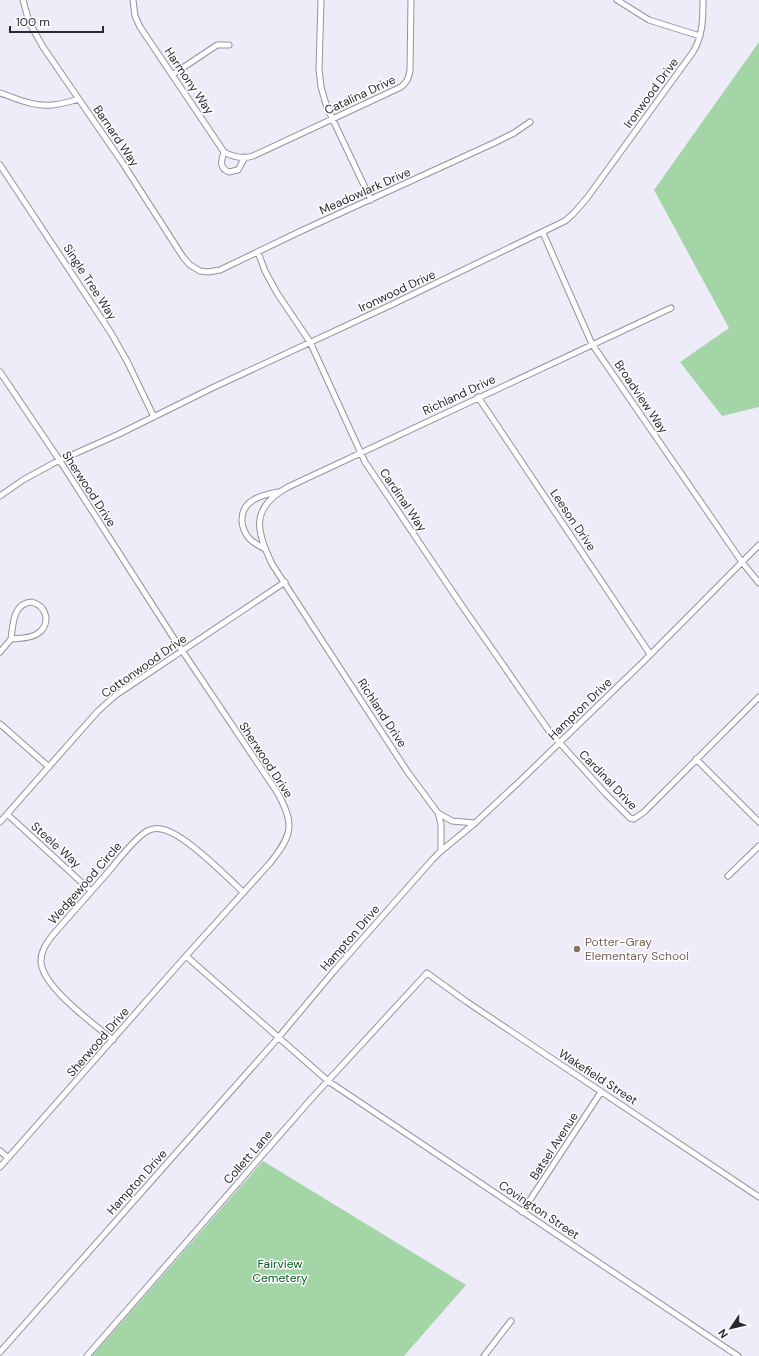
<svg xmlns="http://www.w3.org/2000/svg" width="759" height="1356" viewBox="0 0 759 1356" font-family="'DM Sans',sans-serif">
  <rect width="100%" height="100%" fill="#eeecf8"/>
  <!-- green -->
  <path fill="#a3d5a7" d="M 759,42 L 759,407 L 722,416 L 680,362 L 729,328 L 654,190 Z
    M 263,1161 L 466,1285 L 404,1356 L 92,1356 Z"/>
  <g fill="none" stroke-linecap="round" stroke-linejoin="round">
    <defs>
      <path id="street" d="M 23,0 L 29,22 L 43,47 L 122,162 L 183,257 L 190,265 L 200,271 L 208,272 L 220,270 L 301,231 L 494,143 L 514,133 L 530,122
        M 133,0 L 135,16 L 140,27 L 224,152 C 233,157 243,159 253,156 L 401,87 C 407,82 409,78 410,70 L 411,0
        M 321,0 L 319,69 L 321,87 L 326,104 L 332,118 L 371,200
        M 617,0 L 649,20 L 700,36
        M 172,75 L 217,45 L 229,45
        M 0,93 C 10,96 20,101 30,103 C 47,108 62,104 79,99
        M 224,152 C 221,161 219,168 229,172 L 238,170 L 245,157
        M 0,165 L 111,333 L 127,361 L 154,417
        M 543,233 L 592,344 L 742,562 L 759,583
        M 258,252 L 265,271 L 277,293 L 310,342 L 365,462 L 460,603 L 549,731 L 606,794 L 630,818 L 634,819 L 644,812 L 759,697
        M 0,372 L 62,464 L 173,637 L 277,792 C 295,824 293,834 270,863 L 186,956 L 0,1167
        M 478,397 L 650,654
        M 0,496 L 23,480 L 54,463 L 119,434 L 212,388 L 393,304 L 565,221 L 573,214 L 587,198 L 693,52 C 703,36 703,18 703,0
        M 265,549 C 260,546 253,543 249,538 C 245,534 242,526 242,521 C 241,500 262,495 278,492
        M 32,602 C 48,607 51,625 37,634 C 29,639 19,638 11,639 C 13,624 13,603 32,602 Z
        M 0,652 L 11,639
        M 0,724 L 49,767
        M 696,759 L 759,822
        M 438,813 L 452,821 L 475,823
        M 7,814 L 91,891
        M 0,822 L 98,711 L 116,695 L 285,582
        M 441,851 L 441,824 L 438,813 L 407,771 L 272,564 C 256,530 250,508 288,487 L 671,308
        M 728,876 L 759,846
        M 186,956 L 328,1081 L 738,1356
        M 113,1040 C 94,1024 41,986 41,961 C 41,951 46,944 52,936 C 71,914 90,893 109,871 C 119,859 133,840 147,831 C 151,829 157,828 161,829 C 183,832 226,876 243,892
        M 0,1151 L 8,1158
        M 522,1212 L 601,1092
        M 0,1352 L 278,1038 L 334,971 L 432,860 L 441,851 L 475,823 L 521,780 L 643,662 L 759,545
        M 87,1356 L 312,1098 L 427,973 L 467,1002 L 759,1197
        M 484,1356 L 511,1321"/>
    </defs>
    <!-- street casing -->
    <use href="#street" stroke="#94929e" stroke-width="7"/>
    <!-- street -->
    <use href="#street" stroke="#fff" stroke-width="5"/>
  </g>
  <!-- markers -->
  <circle fill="#8d6e63" stroke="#fff" stroke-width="1.5" cx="577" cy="949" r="4"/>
  <g text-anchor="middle" stroke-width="3" stroke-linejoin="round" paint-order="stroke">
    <!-- street labels -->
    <g font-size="12" fill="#2a292e" stroke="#fff">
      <text transform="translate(189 81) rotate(56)" y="4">Harmony Way</text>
      <text transform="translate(651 93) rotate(-54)" y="4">Ironwood Drive</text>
      <text transform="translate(360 95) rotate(-25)" y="4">Catalina Drive</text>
      <text transform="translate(116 136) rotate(56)" y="4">Barnard Way</text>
      <text transform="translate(365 191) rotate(-24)" y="4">Meadowlark Drive</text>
      <text transform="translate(90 282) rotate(57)" y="4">Single Tree Way</text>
      <text transform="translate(397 291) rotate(-25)" y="4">Ironwood Drive</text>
      <text transform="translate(459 395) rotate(-25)" y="4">Richland Drive</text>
      <text transform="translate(641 397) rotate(56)" y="4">Broadview Way</text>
      <text transform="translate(89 489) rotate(57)" y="4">Sherwood Drive</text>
      <text transform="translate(403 500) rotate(56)" y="4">Cardinal Way</text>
      <text transform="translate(573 520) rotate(56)" y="4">Leeson Drive</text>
      <text transform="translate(144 666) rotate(-35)" y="4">Cottonwood Drive</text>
      <text transform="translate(580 709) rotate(-44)" y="4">Hampton Drive</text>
      <text transform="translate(382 713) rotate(57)" y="4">Richland Drive</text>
      <text transform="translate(266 760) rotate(57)" y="4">Sherwood Drive</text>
      <text transform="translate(608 780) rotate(46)" y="4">Cardinal Drive</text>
      <text transform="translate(56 845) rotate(42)" y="4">Steele Way</text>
      <text transform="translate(85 883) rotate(-49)" y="4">Wedgewood Circle</text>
      <text transform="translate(350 938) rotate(-49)" y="4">Hampton Drive</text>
      <text transform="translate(98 1042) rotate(-49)" y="4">Sherwood Drive</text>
      <text transform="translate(598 1077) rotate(33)" y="4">Wakefield Street</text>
      <text transform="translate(554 1146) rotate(-57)" y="4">Batsel Avenue</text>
      <text transform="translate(248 1157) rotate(-49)" y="4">Collett Lane</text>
      <text transform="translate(137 1182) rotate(-48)" y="4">Hampton Drive</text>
      <text transform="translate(539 1210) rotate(34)" y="4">Covington Street</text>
    </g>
    <!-- education labels -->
    <g font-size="12" fill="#785e54" stroke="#fff" text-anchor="start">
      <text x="585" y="946">Potter-Gray<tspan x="585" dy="14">Elementary School</tspan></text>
    </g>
    <!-- park labels -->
    <g font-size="12" fill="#046021" stroke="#fff">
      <text x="280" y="1268">Fairview<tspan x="280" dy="14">Cemetery</tspan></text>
    </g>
  </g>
  <!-- north arrow -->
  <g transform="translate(731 1328) rotate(235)" stroke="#ffffff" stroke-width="3" paint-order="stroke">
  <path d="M0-3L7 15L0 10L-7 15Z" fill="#2a292e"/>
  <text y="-6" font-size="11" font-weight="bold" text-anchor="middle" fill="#2a292e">N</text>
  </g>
  <!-- scale -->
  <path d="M10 26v6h93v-6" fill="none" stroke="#2a292e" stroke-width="2"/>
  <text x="16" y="26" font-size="12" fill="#2a292e" stroke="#ffffff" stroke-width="3" paint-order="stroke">100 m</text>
</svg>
